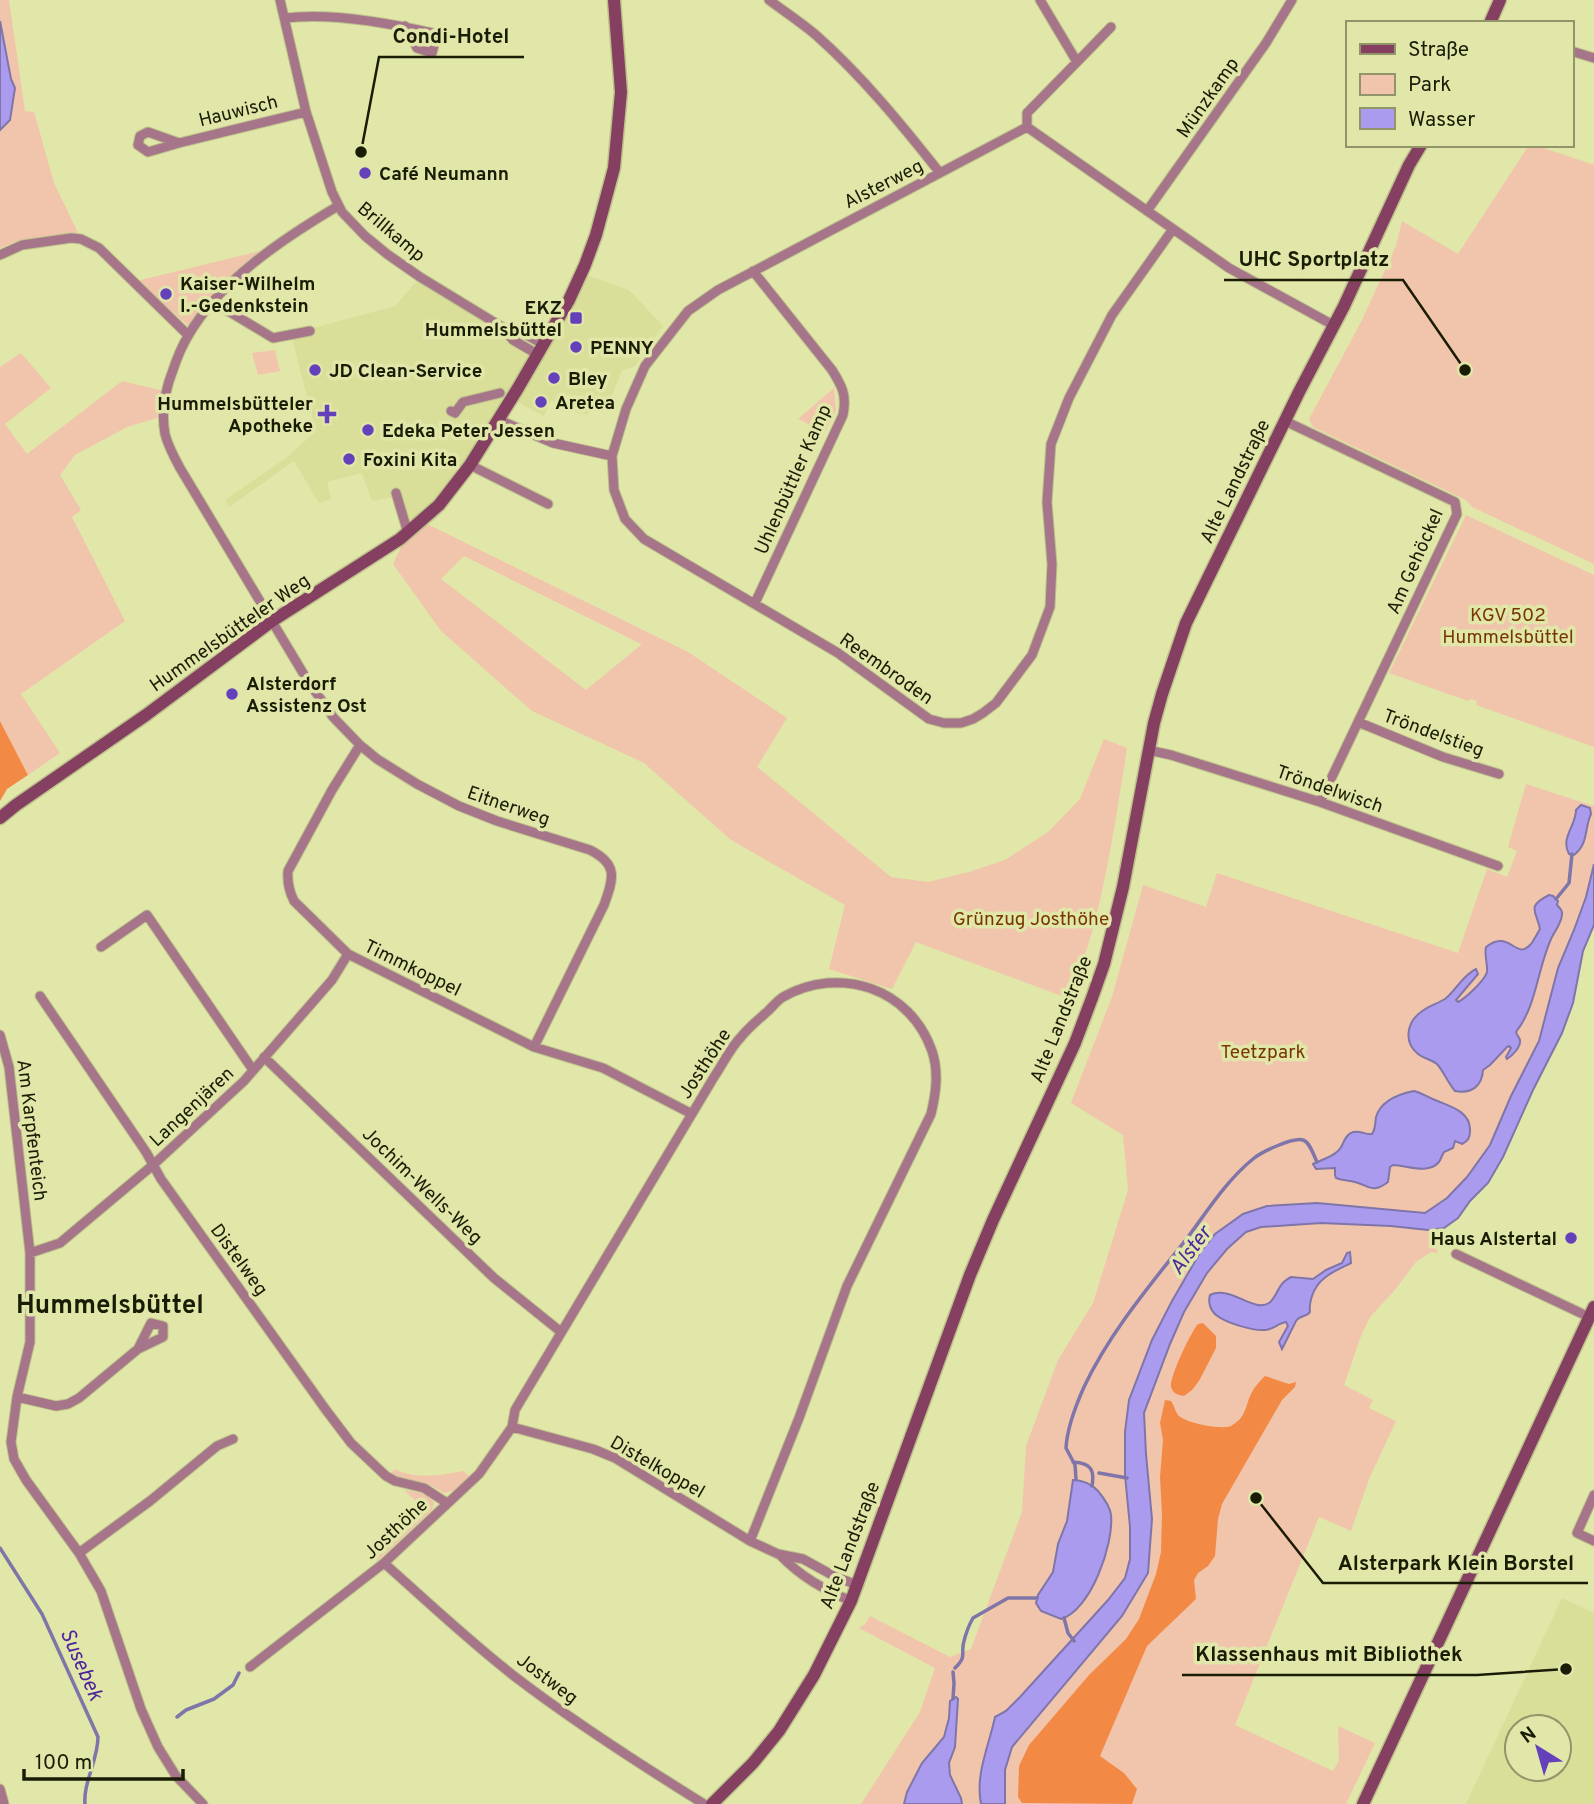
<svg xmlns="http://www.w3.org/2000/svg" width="1594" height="1804" viewBox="0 0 1594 1804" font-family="Overpass,sans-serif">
  <rect width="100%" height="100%" fill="#e1e6a9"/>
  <!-- built -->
  <path fill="#d9de99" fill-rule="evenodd" d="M 587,275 L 629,290 L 663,326 L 635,366 L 622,370 L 606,410 L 603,409 L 600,413 L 591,409 L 587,415 L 580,412 L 579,414 L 551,400 L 544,416 L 514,400 L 473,465 L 406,537 L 393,497 L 372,501 L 362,473 L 327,482 L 331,499 L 319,503 L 294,461 L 229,507 L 225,500 L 286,458 L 316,431 L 291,334 L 395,306 L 418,280 L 540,356 Z
    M 1562,1598 L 1594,1613 L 1594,1804 L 1466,1804 ZM 1517,1727 L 1559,1727 L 1559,1769 L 1517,1769 Z"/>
  <!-- green -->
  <path fill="#f1c5ac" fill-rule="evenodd" d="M 0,0 L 9,0 L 25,111 L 34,112 L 54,183 L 81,239 L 22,239 L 0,248 L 0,130 L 10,120 L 15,89 L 11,79 L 0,21 Z
    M 1529,145 L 1535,145 L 1594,165 L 1594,564 L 1472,507 L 1466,500 L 1313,427 L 1309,419 L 1361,322 L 1396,246 L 1402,221 L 1458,254 Z
    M 260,251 L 207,302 L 190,327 L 137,281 Z
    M 275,350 L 280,371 L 258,375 L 252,353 Z
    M 21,353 L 51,388 L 5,424 L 27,454 L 122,381 L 163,391 L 160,417 L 127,427 L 75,455 L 60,475 L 81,510 L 72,517 L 125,621 L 21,694 L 60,753 L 28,775 L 0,721 L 0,367 Z
    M 834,388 L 836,410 L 825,432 L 798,419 Z
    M 1466,515 L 1594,575 L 1594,747 L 1476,705 L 1477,701 L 1470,699 L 1468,701 L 1389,673 Z
    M 423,522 L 688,652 L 787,718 L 757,767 L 891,877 L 928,882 L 969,872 L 1005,860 L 1048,832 L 1080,799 L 1104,739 L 1127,748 C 1118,805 1110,861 1096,917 C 1089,945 1079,972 1070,999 L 916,942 L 892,989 L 829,969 L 845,905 L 731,840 L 644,763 L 532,711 L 441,631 L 393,564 L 406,537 ZM 464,556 L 641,644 L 641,645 L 586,690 L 441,579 Z
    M 1526,784 L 1594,806 L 1594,864 L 1586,897 L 1574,930 L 1558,968 L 1539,1041 L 1511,1096 L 1490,1145 L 1467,1177 L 1447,1198 L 1425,1213 L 1317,1203 L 1293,1204 L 1215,1234 L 1125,1432 L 1125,1475 L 1130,1527 L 1130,1559 L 1125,1578 L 1108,1600 L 1020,1697 L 1006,1711 L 995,1717 C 989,1746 975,1774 981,1804 L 861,1804 L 920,1712 L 935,1668 L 859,1628 L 865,1624 L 870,1616 L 950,1657 L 971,1649 L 1022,1512 L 1026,1446 L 1058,1360 L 1093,1303 L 1128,1190 L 1123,1135 L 1071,1103 L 1112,997 L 1143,885 L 1206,907 L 1217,873 L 1458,953 L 1487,869 L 1507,877 L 1517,851 L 1508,847 Z
    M 1321,1223 L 1391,1226 L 1428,1230 L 1438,1253 L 1431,1252 L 1416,1262 L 1394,1291 L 1370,1317 L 1361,1336 L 1344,1385 L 1373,1400 L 1369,1408 L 1396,1421 L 1369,1479 L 1351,1531 L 1319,1517 L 1235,1725 L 1333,1771 L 1339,1761 L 1338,1726 L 1375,1743 L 1346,1804 L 1005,1804 L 1005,1770 L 1012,1747 L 1122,1616 L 1148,1573 L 1152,1519 L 1146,1454 L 1144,1413 L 1170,1344 L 1184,1312 L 1208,1273 L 1227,1249 L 1246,1231 L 1261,1227 L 1282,1224 Z
    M 395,1469 C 416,1480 441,1475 463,1471 L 470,1477 L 455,1490 L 445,1493 C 440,1491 435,1487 430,1485 C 417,1480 403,1482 391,1473 Z
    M 404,1490 L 422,1493 L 430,1497 L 434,1503 L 432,1510 L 377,1561 L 372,1555 L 423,1508 Z"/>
  <!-- forest -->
  <path fill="#f28a46" d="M 0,721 L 28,775 L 7,789 L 0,801 Z
    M 1203,1323 L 1216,1336 L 1216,1348 L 1199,1381 L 1192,1390 L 1184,1396 C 1178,1395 1173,1394 1171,1387 C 1169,1378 1191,1332 1198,1324 Z
    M 1265,1376 L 1289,1384 L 1296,1382 L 1295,1387 L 1282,1400 L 1222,1504 L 1218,1519 L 1215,1556 L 1208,1566 L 1198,1573 L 1194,1580 L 1196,1599 L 1147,1646 L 1100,1756 L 1124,1773 L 1137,1789 L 1132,1804 L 1022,1803 L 1018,1797 L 1019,1766 L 1029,1745 L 1089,1675 L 1126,1639 L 1139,1619 L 1156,1574 L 1161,1552 L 1162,1515 L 1160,1477 L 1163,1440 L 1160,1423 L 1165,1400 L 1171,1401 C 1174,1405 1175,1411 1178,1415 C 1185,1423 1221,1430 1231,1426 C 1233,1425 1238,1421 1240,1419 C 1246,1412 1247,1402 1251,1394 C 1254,1387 1259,1382 1265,1376 Z"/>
  <!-- water -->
  <path fill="#aa9bef" stroke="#7f75a9" stroke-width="2" d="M 0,21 L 11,79 L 15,88 L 10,120 L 0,130 Z
    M 1581,805 L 1590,808 L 1591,814 C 1584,829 1589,843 1574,855 L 1569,854 C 1560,838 1576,826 1576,810 Z
    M 1594,864 L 1594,925 L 1583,951 L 1573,1003 L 1562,1033 L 1533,1090 L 1503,1157 L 1488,1183 L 1470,1201 L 1458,1218 L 1444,1228 L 1428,1230 L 1391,1226 L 1321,1223 L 1261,1227 L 1246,1232 L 1227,1249 L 1207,1273 L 1184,1312 L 1170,1344 L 1144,1413 L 1146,1454 L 1152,1519 L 1148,1573 L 1122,1616 L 1012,1747 L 1005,1770 L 1005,1804 L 981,1804 C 975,1774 989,1746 995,1717 L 1006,1711 L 1020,1697 L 1108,1600 L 1125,1578 L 1130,1559 L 1130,1527 L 1125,1475 L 1125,1432 L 1129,1400 L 1152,1340 L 1172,1301 L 1201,1251 L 1215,1234 L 1243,1214 L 1267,1206 L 1317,1203 L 1425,1213 L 1447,1198 L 1467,1177 L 1490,1145 L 1511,1096 L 1539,1041 L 1558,968 L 1574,930 L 1586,897 Z
    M 1549,895 L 1553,896 L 1558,901 L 1557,905 C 1559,907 1563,911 1562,914 C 1562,923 1554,932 1551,939 C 1537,970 1537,1005 1516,1032 C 1517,1035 1519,1037 1520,1040 C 1521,1047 1512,1056 1507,1059 L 1506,1057 L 1511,1048 L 1509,1046 L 1507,1047 L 1490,1065 L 1483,1070 C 1482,1086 1472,1094 1455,1091 C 1448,1083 1444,1072 1437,1064 C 1431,1059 1424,1059 1418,1054 C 1403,1042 1407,1022 1421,1012 C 1428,1006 1437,1004 1445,999 C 1456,990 1463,975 1476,969 L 1478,974 L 1456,1000 L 1458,1002 C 1466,998 1485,980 1487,972 C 1488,965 1484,955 1486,947 C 1510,928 1516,962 1531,944 C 1534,940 1537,934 1540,929 C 1536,910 1526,907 1549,895 Z
    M 1414,1091 C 1422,1093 1427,1097 1435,1100 C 1449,1106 1471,1111 1470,1131 C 1470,1138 1468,1141 1462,1144 L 1455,1141 L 1453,1148 L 1444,1152 C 1442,1155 1441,1159 1439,1162 C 1428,1175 1406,1165 1393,1165 L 1390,1167 L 1388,1182 C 1372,1194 1370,1186 1355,1182 C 1348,1180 1343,1181 1336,1178 L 1335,1175 L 1335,1168 L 1316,1169 L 1313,1164 C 1321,1160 1332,1157 1338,1151 C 1344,1146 1343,1137 1351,1133 C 1358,1129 1365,1135 1372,1134 C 1376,1128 1375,1123 1376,1117 C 1381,1100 1399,1094 1414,1091 Z
    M 1350,1252 L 1351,1263 C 1335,1271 1318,1277 1312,1296 C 1310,1303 1309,1305 1310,1312 C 1307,1317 1300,1315 1296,1321 L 1282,1349 L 1279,1342 L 1288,1326 L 1286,1322 C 1278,1323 1273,1330 1265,1330 C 1253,1331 1226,1323 1216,1315 C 1210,1310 1208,1302 1210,1295 C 1230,1285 1254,1313 1269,1303 C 1275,1299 1277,1290 1282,1284 C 1283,1282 1289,1278 1291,1277 L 1313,1279 L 1326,1270 L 1342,1263 L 1347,1253 Z
    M 1073,1480 C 1082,1480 1092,1484 1098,1491 C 1103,1497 1110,1506 1111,1515 C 1114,1544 1091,1610 1061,1619 L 1041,1611 L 1036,1603 L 1038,1595 L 1053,1572 L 1058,1544 L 1067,1521 Z
    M 956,1697 L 958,1699 L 955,1747 L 949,1763 L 950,1775 L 961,1798 L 962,1804 L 904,1804 L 907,1792 L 922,1763 L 944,1737 L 949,1718 L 950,1701 Z"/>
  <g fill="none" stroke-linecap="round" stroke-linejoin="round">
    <!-- stream -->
    <path stroke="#7f75a9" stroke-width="3.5" d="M 1556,899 L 1569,883 L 1572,854
      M 1073,1462 C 1090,1463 1095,1469 1092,1486
      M 1099,1473 L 1127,1478
      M 1076,1479 L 1075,1465 L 1066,1448 C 1067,1428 1076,1405 1084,1387 C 1110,1332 1151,1284 1188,1237 C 1208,1210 1227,1180 1253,1159 C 1261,1152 1293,1137 1303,1140 C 1310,1142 1314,1156 1317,1162
      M 0,1548 L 42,1614 L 98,1737 C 98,1760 83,1783 85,1804
      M 1064,1618 L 1068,1633 L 1074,1641
      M 955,1668 C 968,1655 960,1654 964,1641 C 966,1633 969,1625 973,1618 L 1008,1598 L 1037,1598
      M 953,1699 L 954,1683 L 953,1672
      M 177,1717 L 186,1710 L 214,1699 L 233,1685 L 239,1673"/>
    <defs>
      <path id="street" d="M 280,0 L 306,112 L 332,192 L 342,212 L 365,236 L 387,254 L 420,277 L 502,327 L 519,331 L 543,344
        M 769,0 C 785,12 802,23 817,36 C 863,77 902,125 940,173
        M 285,18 C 332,12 390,23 437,34 L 432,53 L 417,48 L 405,26
        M 1571,51 L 1594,58
        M 1077,62 L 1111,27
        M 1027,127 L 1229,268 L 1333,325
        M 1027,127 L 1027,113 L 1077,62 L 1040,0
        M 179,143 L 148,132 L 140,136 L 138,145 L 148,152 L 179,143 L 306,112
        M 338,206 C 284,238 220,280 188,336 C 182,346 177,358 173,370 C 165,390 161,412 165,434 C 168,446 174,457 180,468 L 306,678 L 333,717 L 360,745 L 377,759 L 417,784 L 459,806 L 497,821 L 590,850 C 618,864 614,878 604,905 L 534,1047
        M 1147,211 L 1266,43 L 1292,0
        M 0,255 L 22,245 L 71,238 L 81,239 L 99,248 L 188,335
        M 753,271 L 832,370 C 842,386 847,395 843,415 L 755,603
        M 213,302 L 273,338 L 310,331
        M 503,328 L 513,340 L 537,354
        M 451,411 L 455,413 L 463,402 L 500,393
        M 499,420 L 553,443 L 612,456 L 626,409 L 645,366 L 688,311 L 718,290 L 1027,127
        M 1285,421 L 1455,502 L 1457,514 L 1320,802
        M 612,456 L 614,490 L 625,519 L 644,539 L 838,653 L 929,719 L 944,723 L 961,723 L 973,719 L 983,713 L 996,703 L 1032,655 L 1050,607 L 1052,564 L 1047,502 L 1051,444 L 1069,398 L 1112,315 L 1173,229
        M 470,465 L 548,504
        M 396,493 L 408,533
        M 1358,722 L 1443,757 L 1499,774
        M 360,745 L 332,790 L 288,871 C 287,883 289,891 294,901 L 348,954 L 534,1047 L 603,1068 L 692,1114
        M 1148,750 L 1171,755 L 1320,802 L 1498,866
        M 101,947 L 147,915 L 253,1070
        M 40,996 L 146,1152 L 161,1179 L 326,1410 L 351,1443 L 386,1476 L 395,1481 L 424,1488 L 447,1503
        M 0,1035 L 9,1067 L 30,1253 L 30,1342 L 17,1397 L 11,1442 L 14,1459 L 26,1480 L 79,1553 L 101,1591 L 141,1709 L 158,1747 L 176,1776 L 203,1804
        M 264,1057 L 494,1278 L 561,1332
        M 30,1253 L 60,1243 L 153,1165 L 244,1081 L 332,980 L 348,954
        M 1456,1254 L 1589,1317
        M 17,1397 L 56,1406 L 68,1404 L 79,1398 L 138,1349 L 163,1337 L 163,1326 L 151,1323 L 138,1349
        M 512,1427 L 593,1449 L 615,1458 L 750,1541 L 778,1554 L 803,1559 L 834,1576 L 857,1585
        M 1594,1495 L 1577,1533 L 1594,1541
        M 79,1553 L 150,1501 L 217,1446 L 233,1439
        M 780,1555 C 801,1577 823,1589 851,1601
        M 384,1563 C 428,1602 471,1643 518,1679 C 577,1724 641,1765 704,1804
        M 250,1667 L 384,1563 L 479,1474 L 512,1427 L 515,1410 L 714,1077 C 723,1064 730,1048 741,1037 C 749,1027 759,1019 768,1011 C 773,1006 778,1000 783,997 C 840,965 910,988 932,1051 C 939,1072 936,1093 931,1114 L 847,1286 L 799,1418 L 750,1541
        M 0,1789 L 4,1804"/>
      <path id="secondary" d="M 1490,23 L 1500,0
        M 0,818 L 16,805 L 146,715 L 272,621 L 400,539 L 439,505 L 470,465 L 518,388 L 569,300 L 585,265 L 596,235 L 614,168 L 621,92 L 614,0
        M 712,1804 L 753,1763 L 779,1731 L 814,1675 L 851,1601 L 970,1275 L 993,1220 L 1075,1043 L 1092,998 L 1104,964 L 1123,887 L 1154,723 L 1162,694 L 1186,623 L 1299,392 L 1344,306 L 1409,165 L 1421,145
        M 1363,1804 L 1594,1307"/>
    </defs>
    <!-- street casing -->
    <use href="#street" stroke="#bdc28b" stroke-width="11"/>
    <!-- secondary casing -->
    <use href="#secondary" stroke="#bdc28b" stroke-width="15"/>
    <!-- street -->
    <use href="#street" stroke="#a6758a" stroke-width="9"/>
    <!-- secondary -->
    <use href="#secondary" stroke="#854061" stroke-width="12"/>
  </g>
  <!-- markers -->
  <g fill="#6441ba" stroke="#e1e6a9" stroke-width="2.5">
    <circle cx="365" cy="173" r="7"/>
    <circle cx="166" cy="294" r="7"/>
    <rect x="569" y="311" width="14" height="14" rx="3.5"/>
    <circle cx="576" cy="347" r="7"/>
    <circle cx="315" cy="370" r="7"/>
    <circle cx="554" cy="378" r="7"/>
    <circle cx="541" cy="402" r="7"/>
    <path d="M323.5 403.5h7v7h7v7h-7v7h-7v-7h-7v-7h7z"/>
    <circle cx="368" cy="430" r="7"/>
    <circle cx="349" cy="459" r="7"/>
    <circle cx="232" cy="694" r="7"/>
    <circle cx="1571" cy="1238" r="7"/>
  </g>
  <g text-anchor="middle" stroke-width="7" stroke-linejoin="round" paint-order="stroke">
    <!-- street labels -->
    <g font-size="19" fill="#1b1c05" stroke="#e1e6a9">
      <text transform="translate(1207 97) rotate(-55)" y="7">Münzkamp</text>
      <text transform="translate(238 110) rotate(-14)" y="7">Hauwisch</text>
      <text transform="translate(883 183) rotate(-27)" y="7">Alsterweg</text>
      <text transform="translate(392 231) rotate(40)" y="7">Brillkamp</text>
      <text transform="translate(792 479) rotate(-66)" y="7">Uhlenbüttler Kamp</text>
      <text transform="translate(1234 481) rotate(-64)" y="7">Alte Landstraße</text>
      <text transform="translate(1414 561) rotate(-66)" y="7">Am Gehöckel</text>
      <text transform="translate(229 632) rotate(-35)" y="7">Hummelsbütteler Weg</text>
      <text transform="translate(887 668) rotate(35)" y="7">Reembroden</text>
      <text transform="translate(1434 732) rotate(20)" y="7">Tröndelstieg</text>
      <text transform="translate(1330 788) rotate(19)" y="7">Tröndelwisch</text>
      <text transform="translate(509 805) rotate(19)" y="7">Eitnerweg</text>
      <text transform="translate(413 967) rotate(26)" y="7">Timmkoppel</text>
      <text transform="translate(1060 1019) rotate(-68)" y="7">Alte Landstraße</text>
      <text transform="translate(704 1063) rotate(-57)" y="7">Josthöhe</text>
      <text transform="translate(191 1106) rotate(-43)" y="7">Langenjären</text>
      <text transform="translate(33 1130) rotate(83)" y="7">Am Karpfenteich</text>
      <text transform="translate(423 1185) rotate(44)" y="7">Jochim-Wells-Weg</text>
      <text transform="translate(240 1259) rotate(54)" y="7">Distelweg</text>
      <text transform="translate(658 1466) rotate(30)" y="7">Distelkoppel</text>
      <text transform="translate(395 1528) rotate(-43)" y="7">Josthöhe</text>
      <text transform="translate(849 1545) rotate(-69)" y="7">Alte Landstraße</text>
      <text transform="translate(548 1678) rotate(37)" y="7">Jostweg</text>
    </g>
    <!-- poi labels -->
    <g font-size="19" font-weight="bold" fill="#1b1c05" stroke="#e1e6a9" text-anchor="start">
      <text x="379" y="180">Café Neumann</text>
      <text x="180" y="290">Kaiser-Wilhelm<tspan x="180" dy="22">I.-Gedenkstein</tspan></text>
      <text x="562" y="314" text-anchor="end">EKZ<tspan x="562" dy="22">Hummelsbüttel</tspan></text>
      <text x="590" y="354">PENNY</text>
      <text x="329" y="377">JD Clean-Service</text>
      <text x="568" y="385">Bley</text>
      <text x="555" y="409">Aretea</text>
      <text x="313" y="410" text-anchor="end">Hummelsbütteler<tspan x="313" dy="22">Apotheke</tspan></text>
      <text x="382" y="437">Edeka Peter Jessen</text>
      <text x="363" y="466">Foxini Kita</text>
      <text x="246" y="690">Alsterdorf<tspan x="246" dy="22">Assistenz Ost</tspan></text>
      <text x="1557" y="1245" text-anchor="end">Haus Alstertal</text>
    </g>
    <!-- park labels -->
    <g font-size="19" fill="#783700" stroke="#e1e6a9">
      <text x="1508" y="621">KGV 502<tspan x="1508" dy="22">Hummelsbüttel</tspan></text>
      <text x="1031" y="925">Grünzug Josthöhe</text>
      <text x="1263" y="1058">Teetzpark</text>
    </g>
    <!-- water labels -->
    <g font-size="21" font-style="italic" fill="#4e249d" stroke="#e1e6a9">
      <text transform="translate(1190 1250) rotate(-53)" y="7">Alster</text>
      <text transform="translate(82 1664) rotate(66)" y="7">Susebek</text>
    </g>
    <!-- district labels -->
    <g font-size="26" font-weight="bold" fill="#1b1c05" stroke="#e1e6a9">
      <text x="110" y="1313">Hummelsbüttel</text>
    </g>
  </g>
  <!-- callouts -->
  <path fill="none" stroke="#1b1c05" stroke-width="2.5" d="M361 152L379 57H524M1465 370L1403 280H1224M1256 1498L1323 1583H1588M1566 1669L1477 1675H1182"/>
  <g fill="#1b1c05" stroke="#e1e6a9" stroke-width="2.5">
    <circle cx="361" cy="152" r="7"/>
    <circle cx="1465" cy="370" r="7"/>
    <circle cx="1256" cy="1498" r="7"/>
    <circle cx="1566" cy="1669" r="7"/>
  </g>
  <g font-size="21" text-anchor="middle" font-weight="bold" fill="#1b1c05" stroke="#e1e6a9" stroke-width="7" stroke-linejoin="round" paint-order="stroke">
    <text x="451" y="43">Condi-Hotel</text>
    <text x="1314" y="266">UHC Sportplatz</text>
    <text x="1456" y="1570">Alsterpark Klein Borstel</text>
    <text x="1329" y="1661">Klassenhaus mit Bibliothek</text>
  </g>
  <!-- legend -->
  <rect x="1346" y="21" width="228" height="126" fill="#e1e6a9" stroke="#929567" stroke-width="2"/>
  <rect x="1360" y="44" width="35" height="10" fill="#854061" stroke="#929567" stroke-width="2"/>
  <text x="1408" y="56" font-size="21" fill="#1b1c05">Straße</text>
  <rect x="1360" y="74" width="35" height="21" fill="#f1c5ac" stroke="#929567" stroke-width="2"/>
  <text x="1408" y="91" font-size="21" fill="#1b1c05">Park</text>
  <rect x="1360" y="108" width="35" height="21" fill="#aa9bef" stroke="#929567" stroke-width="2"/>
  <text x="1408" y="126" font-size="21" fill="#1b1c05">Wasser</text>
  <!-- north arrow -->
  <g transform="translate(1538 1748) rotate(323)"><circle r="33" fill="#e1e6a9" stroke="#929567" stroke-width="2"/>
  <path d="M0-5L12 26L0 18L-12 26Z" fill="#6441ba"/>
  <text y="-10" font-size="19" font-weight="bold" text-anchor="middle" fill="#1b1c05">N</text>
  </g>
  <!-- scale -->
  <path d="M24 1769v10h159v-10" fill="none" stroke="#1b1c05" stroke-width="3.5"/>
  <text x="35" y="1769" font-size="21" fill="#1b1c05" stroke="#e1e6a9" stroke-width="5" paint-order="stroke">100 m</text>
</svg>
